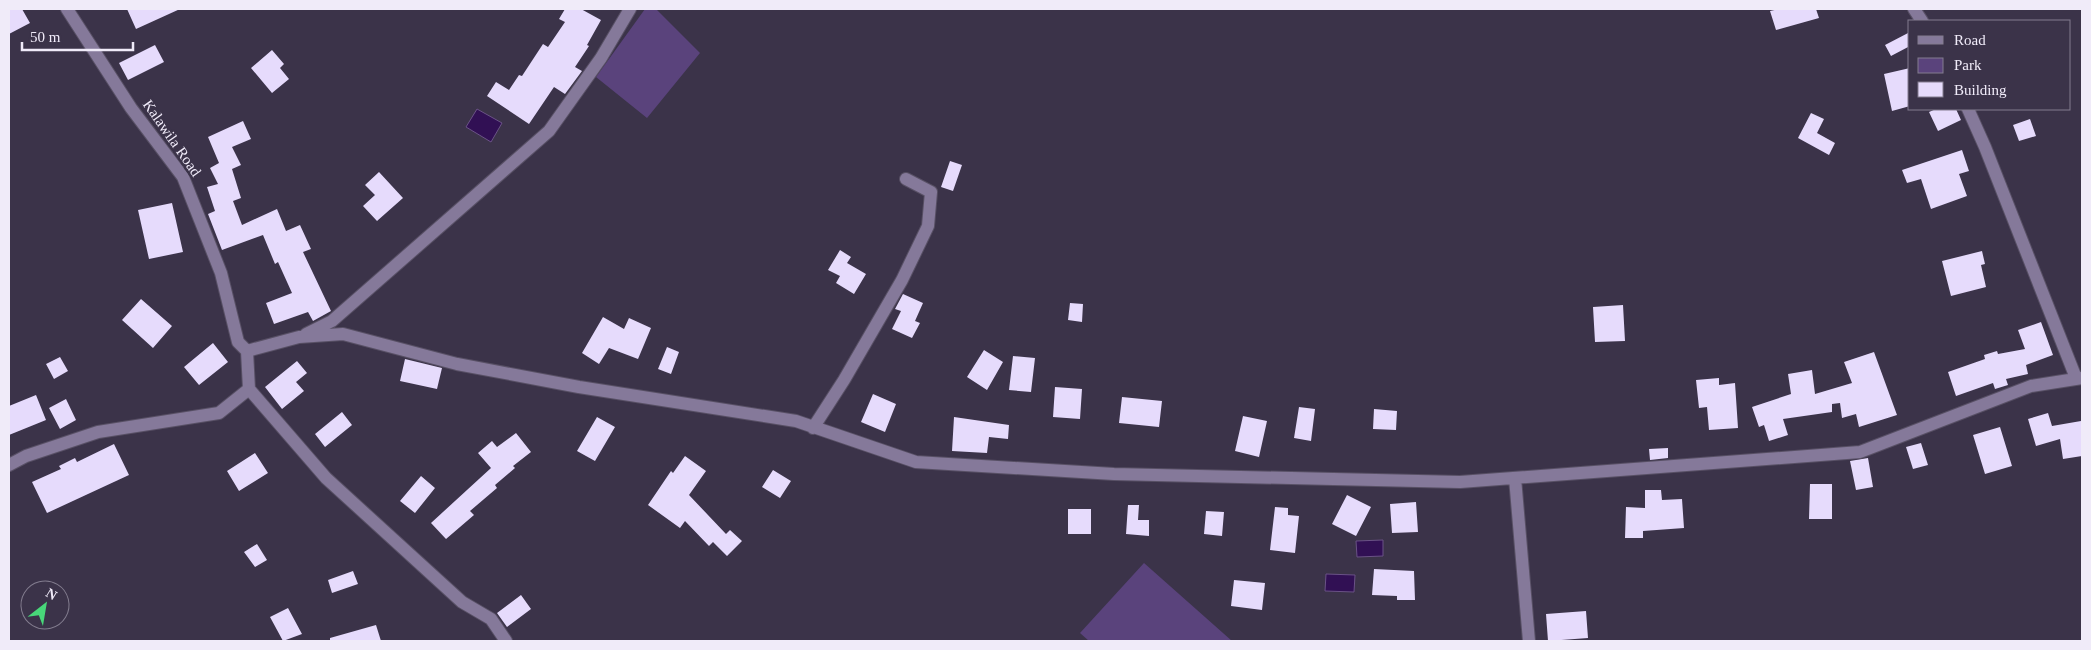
<svg xmlns="http://www.w3.org/2000/svg" width="2091" height="650" viewBox="0 0 2091 650" font-family="Georgia,serif">
  <rect width="100%" height="100%" fill="#3b3349"/>
  <!-- green -->
  <path fill="#5a437c" d="M 645,9 L 656,9 L 700,53 L 647,118 L 596,77 Z
    M 1144,563 L 1232,641 L 1089,641 L 1080,633 Z"/>
  <!-- water -->
  <path fill="#311054" stroke="#6a5286" d="M 477,109 L 502,123 L 491,142 L 466,127 Z
    M 1383,540 L 1383,556 L 1357,557 L 1356,541 Z
    M 1326,574 L 1355,575 L 1354,592 L 1325,591 Z"/>
  <!-- building -->
  <path fill="#e6dbfc" d="M 9,9 L 22,9 L 30,23 L 9,34 Z
    M 127,9 L 180,9 L 136,29 Z
    M 565,9 L 581,9 L 601,20 L 587,45 L 589,46 L 575,67 L 582,71 L 565,94 L 554,87 L 529,124 L 487,96 L 496,82 L 509,90 L 519,75 L 522,76 L 543,44 L 548,47 L 565,22 L 559,19 Z
    M 1779,9 L 1816,9 L 1819,18 L 1776,30 L 1770,11 Z
    M 1910,32 L 1910,46 L 1891,56 L 1885,45 Z
    M 155,45 L 164,62 L 128,80 L 119,63 Z
    M 272,50 L 284,64 L 280,68 L 289,79 L 272,93 L 251,68 Z
    M 1910,68 L 1910,106 L 1892,111 L 1884,74 Z
    M 1936,109 L 1956,109 L 1961,120 L 1938,131 L 1929,112 Z
    M 1811,113 L 1824,119 L 1817,133 L 1835,143 L 1829,155 L 1798,138 Z
    M 2030,119 L 2036,136 L 2019,141 L 2013,125 Z
    M 243,121 L 251,139 L 232,147 L 241,165 L 232,169 L 241,198 L 233,201 L 242,225 L 277,209 L 286,231 L 300,225 L 311,249 L 303,252 L 331,311 L 313,321 L 308,312 L 274,324 L 266,303 L 292,293 L 278,262 L 275,264 L 263,235 L 222,250 L 208,214 L 215,211 L 207,187 L 218,184 L 210,168 L 219,163 L 208,137 Z
    M 1962,150 L 1969,171 L 1959,174 L 1967,196 L 1931,209 L 1921,179 L 1907,183 L 1902,170 Z
    M 950,161 L 962,165 L 953,191 L 941,187 Z
    M 379,172 L 403,198 L 377,221 L 363,206 L 375,195 L 365,185 Z
    M 172,203 L 183,252 L 149,259 L 138,210 Z
    M 840,250 L 851,257 L 847,263 L 866,274 L 854,294 L 836,283 L 840,276 L 828,270 Z
    M 1982,251 L 1985,264 L 1981,265 L 1986,287 L 1951,296 L 1942,261 Z
    M 903,294 L 923,303 L 915,321 L 920,323 L 912,338 L 892,329 L 901,311 L 895,309 Z
    M 141,299 L 172,326 L 153,348 L 122,320 Z
    M 1070,303 L 1083,304 L 1082,322 L 1068,320 Z
    M 1623,305 L 1625,341 L 1595,342 L 1593,307 Z
    M 603,317 L 624,329 L 629,318 L 651,328 L 638,359 L 609,348 L 599,364 L 582,353 Z
    M 2041,322 L 2053,355 L 2026,365 L 2028,374 L 2006,379 L 2008,385 L 1995,389 L 1993,383 L 1956,396 L 1948,372 L 1985,359 L 1984,355 L 1997,351 L 1998,354 L 2025,349 L 2018,330 Z
    M 213,343 L 228,362 L 199,385 L 184,367 Z
    M 667,347 L 679,352 L 671,374 L 658,369 Z
    M 984,350 L 1003,362 L 987,390 L 967,377 Z
    M 1874,352 L 1897,415 L 1859,427 L 1856,414 L 1842,418 L 1840,403 L 1832,404 L 1832,412 L 1783,419 L 1788,435 L 1769,441 L 1764,425 L 1759,427 L 1752,407 L 1791,394 L 1788,374 L 1812,370 L 1815,394 L 1852,383 L 1844,362 Z
    M 1013,356 L 1035,358 L 1031,392 L 1009,390 Z
    M 60,357 L 68,371 L 54,379 L 46,364 Z
    M 405,359 L 442,368 L 437,389 L 400,381 Z
    M 297,361 L 307,373 L 296,382 L 304,391 L 282,409 L 265,387 Z
    M 1719,378 L 1719,385 L 1735,383 L 1738,428 L 1709,430 L 1707,407 L 1699,408 L 1696,380 Z
    M 1055,387 L 1082,389 L 1080,419 L 1053,417 Z
    M 873,394 L 896,404 L 885,432 L 861,422 Z
    M 36,395 L 46,420 L 9,435 L 9,406 Z
    M 1122,397 L 1162,401 L 1159,427 L 1119,423 Z
    M 66,399 L 76,420 L 60,429 L 49,408 Z
    M 1299,407 L 1315,409 L 1311,441 L 1294,438 Z
    M 1374,409 L 1397,411 L 1396,430 L 1373,429 Z
    M 342,412 L 352,425 L 325,447 L 315,434 Z
    M 2048,413 L 2052,426 L 2081,421 L 2082,456 L 2063,459 L 2060,439 L 2036,446 L 2028,419 Z
    M 1243,416 L 1267,421 L 1259,457 L 1235,451 Z
    M 597,417 L 615,427 L 595,461 L 577,451 Z
    M 954,417 L 1009,425 L 1008,439 L 989,437 L 987,453 L 952,451 Z
    M 2000,427 L 2012,466 L 1985,474 L 1973,435 Z
    M 516,433 L 531,452 L 513,466 L 515,468 L 495,485 L 497,488 L 470,511 L 474,515 L 446,539 L 431,523 L 491,468 L 478,453 L 492,441 L 497,447 Z
    M 1921,443 L 1928,465 L 1913,469 L 1906,447 Z
    M 114,444 L 129,475 L 47,513 L 32,482 L 61,469 L 59,466 L 75,458 L 77,462 Z
    M 1668,448 L 1668,458 L 1650,460 L 1649,449 Z
    M 255,453 L 268,473 L 239,491 L 227,471 Z
    M 685,456 L 706,471 L 689,495 L 726,534 L 730,530 L 742,541 L 727,556 L 713,542 L 709,546 L 685,521 L 680,528 L 648,505 L 671,471 L 673,473 Z
    M 1868,458 L 1873,487 L 1856,490 L 1850,461 Z
    M 773,470 L 791,481 L 780,498 L 762,487 Z
    M 421,476 L 435,488 L 415,513 L 400,501 Z
    M 1810,484 L 1832,484 L 1832,519 L 1809,519 Z
    M 1645,490 L 1661,490 L 1662,500 L 1682,499 L 1684,528 L 1643,531 L 1643,538 L 1625,538 L 1626,507 L 1645,508 Z
    M 1347,495 L 1371,507 L 1356,536 L 1332,524 Z
    M 1416,502 L 1418,532 L 1392,533 L 1390,504 Z
    M 1128,505 L 1139,505 L 1138,520 L 1149,520 L 1149,536 L 1126,534 Z
    M 1275,507 L 1288,508 L 1288,515 L 1299,516 L 1295,553 L 1270,550 Z
    M 1068,509 L 1091,509 L 1091,534 L 1068,534 Z
    M 1206,511 L 1224,512 L 1222,536 L 1204,534 Z
    M 257,544 L 267,560 L 255,567 L 244,552 Z
    M 1374,569 L 1414,571 L 1415,600 L 1397,600 L 1397,596 L 1372,595 Z
    M 353,571 L 358,584 L 332,593 L 328,580 Z
    M 1234,580 L 1265,583 L 1262,610 L 1231,606 Z
    M 521,595 L 531,609 L 507,627 L 497,613 Z
    M 288,608 L 302,634 L 283,641 L 270,617 Z
    M 1586,611 L 1588,638 L 1548,641 L 1546,614 Z
    M 376,625 L 381,641 L 330,641 L 330,638 Z"/>
  <g fill="none" stroke-linecap="round" stroke-linejoin="round">
    <defs>
      <path id="minor" d="M 67,9 L 131,108 L 183,177 L 221,273 L 238,342 L 247,351
        M 1914,9 L 1922,21
        M 1968,109 L 1985,147 L 2076,378
        M 306,334 L 332,321 L 549,131 L 601,58 L 630,9
        M 249,389 L 326,478 L 462,602 L 491,619 L 506,641
        M 813,428 L 844,380 L 902,280 L 928,226 L 931,192 L 906,179
        M 9,465 L 26,456 L 98,432 L 219,413 L 249,389 L 247,351 L 299,337 L 343,334 L 457,364 L 579,387 L 796,421 L 916,462 L 1114,474 L 1460,482 L 1860,452 L 2031,386 L 2082,378
        M 1515,478 L 1529,641"/>
    </defs>
    <!-- minor casing -->
    <use href="#minor" stroke="#585065" stroke-width="14"/>
    <!-- minor -->
    <use href="#minor" stroke="#85799a" stroke-width="12"/>
  </g>
  <g text-anchor="middle" stroke-width="5" stroke-linejoin="round" paint-order="stroke">
    <!-- street labels -->
    <g font-size="15" fill="#f0ebf9" stroke="#3b3349">
      <text transform="translate(172 138) rotate(55)" y="5">Kalawila Road</text>
    </g>
  </g>
  <!-- border -->
  <rect width="2091" height="650" fill="none" stroke="#f0ebf9" stroke-width="20"/>
  <!-- legend -->
  <rect x="1908" y="20" width="162" height="90" fill="#3b3349" stroke="#837d8f"/>
  <rect x="1918" y="36" width="25" height="8" fill="#85799a" stroke="#837d8f"/>
  <text x="1954" y="45" font-size="15" fill="#f0ebf9">Road</text>
  <rect x="1918" y="58" width="25" height="15" fill="#5a437c" stroke="#837d8f"/>
  <text x="1954" y="70" font-size="15" fill="#f0ebf9">Park</text>
  <rect x="1918" y="82" width="25" height="15" fill="#e6dbfc" stroke="#837d8f"/>
  <text x="1954" y="95" font-size="15" fill="#f0ebf9">Building</text>
  <!-- north arrow -->
  <g transform="translate(45 605) rotate(31)"><circle r="24" fill="#3b3349" stroke="#837d8f"/>
  <path d="M0-4L9 19L0 12L-9 19Z" fill="#48d779"/>
  <text y="-8" font-size="14" font-weight="bold" text-anchor="middle" fill="#f0ebf9">N</text>
  </g>
  <!-- scale -->
  <path d="M22 42v8h111v-8" fill="none" stroke="#f0ebf9" stroke-width="2.5"/>
  <text x="30" y="42" font-size="15" fill="#f0ebf9" stroke="#3b3349" stroke-width="4" paint-order="stroke">50 m</text>
</svg>
